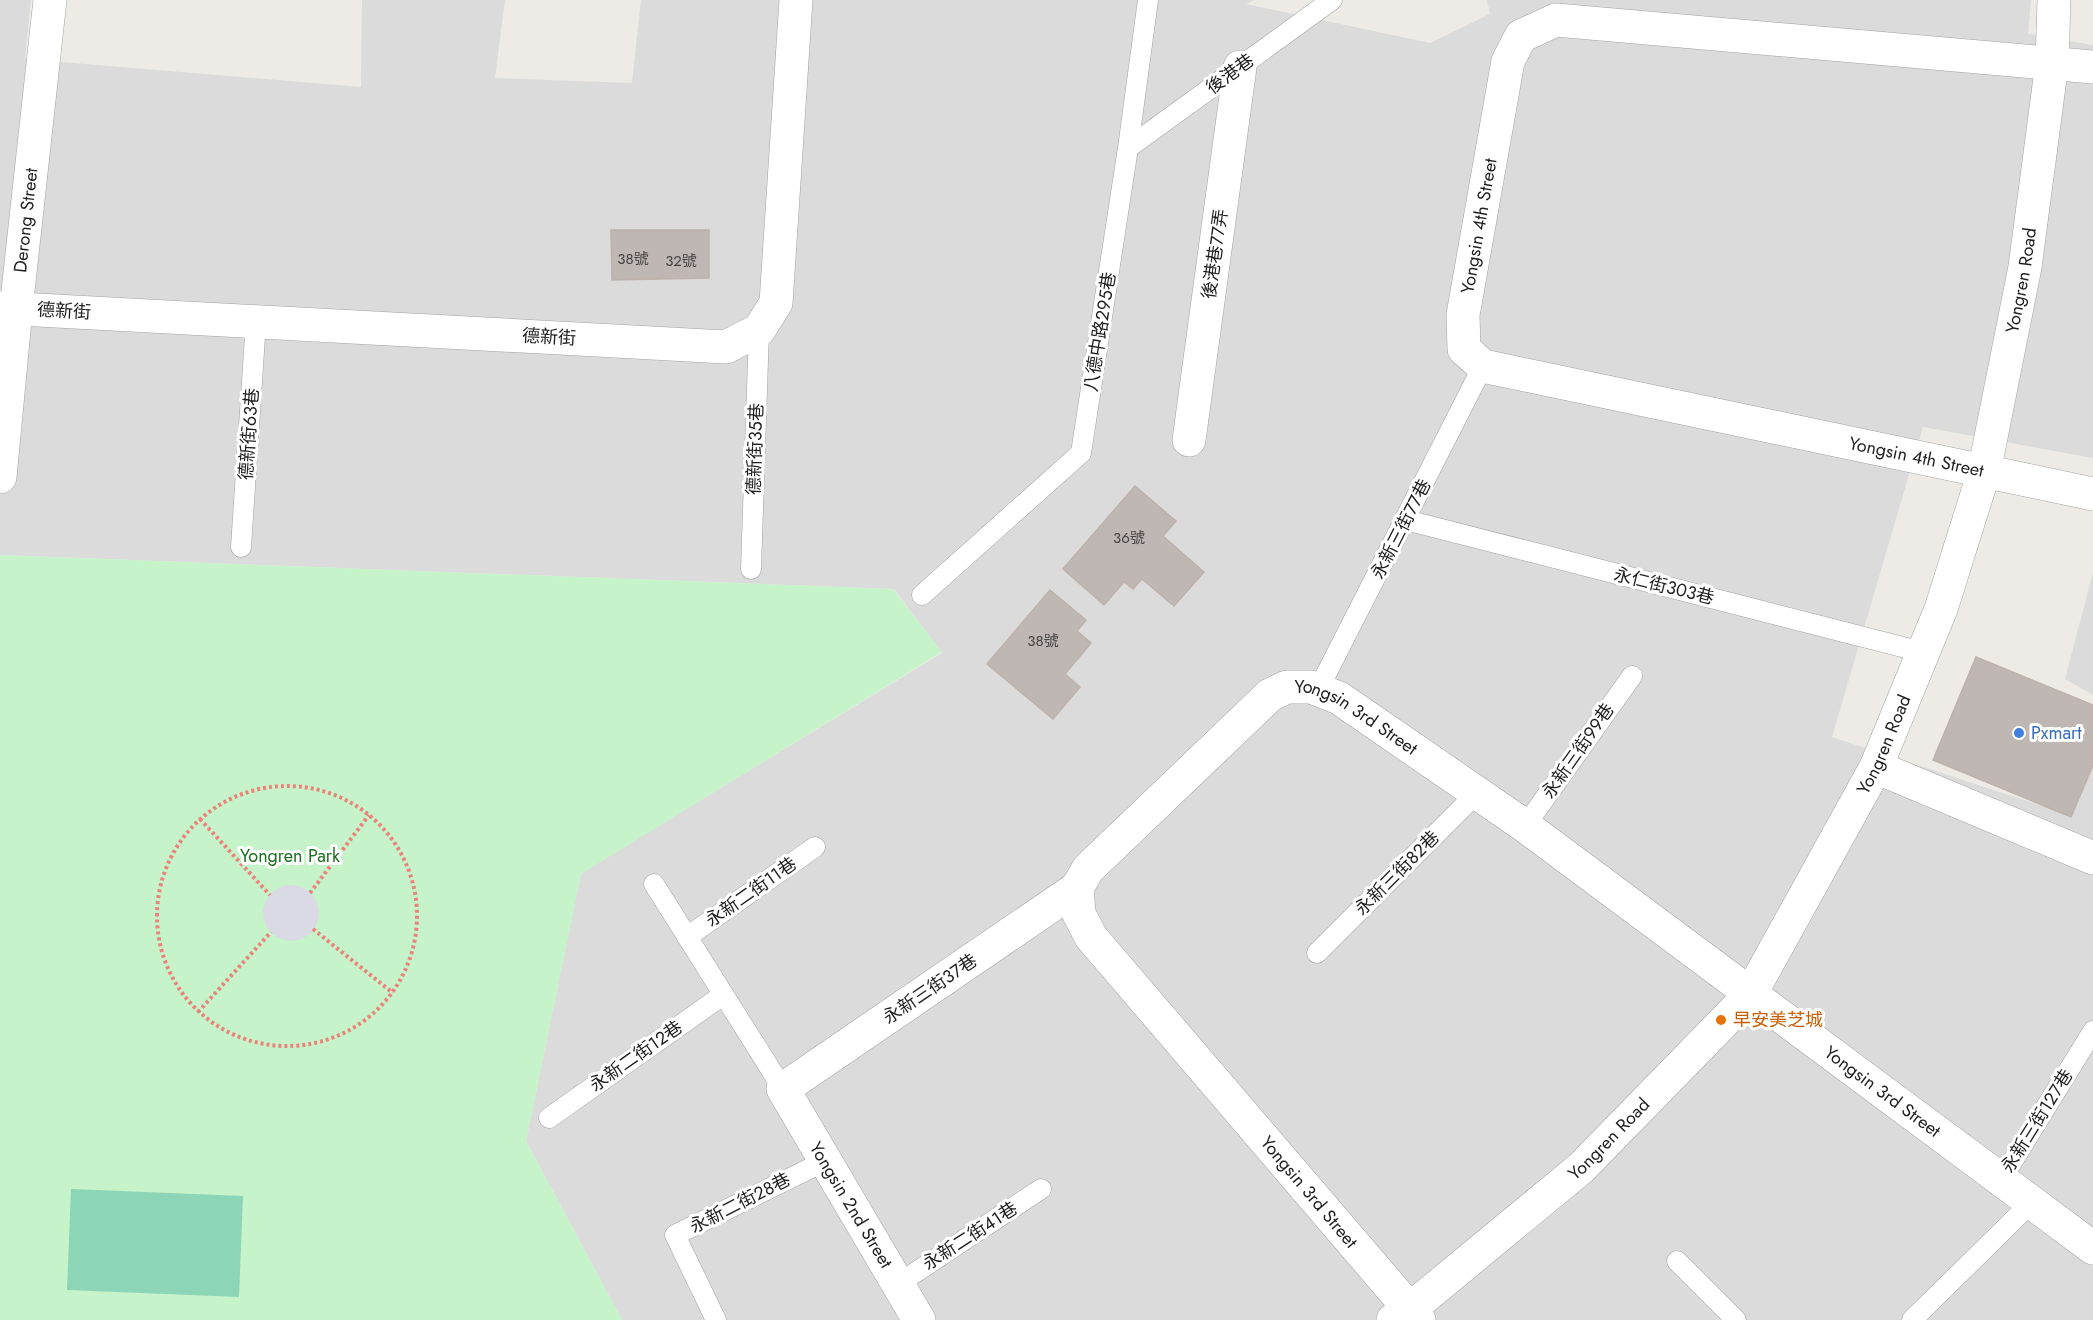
<svg xmlns="http://www.w3.org/2000/svg" width="2093" height="1320" viewBox="0 0 2093 1320" font-family="Jost,'Noto Sans TC',sans-serif">
  <rect width="100%" height="100%" fill="#eeebe6"/>
  <!-- residential -->
  <path fill="#dcdbdb" d="M 0,0 L 31,0 L 25,59 L 361,87 L 362,0 L 505,0 L 495,78 L 632,83 L 641,0 L 1254,0 L 1246,4 L 1430,43 L 1490,14 L 1487,0 L 2031,0 L 2028,34 L 2093,45 L 2093,458 L 1923,427 L 1832,737 L 2055,810 L 2093,705 L 2093,1320 L 622,1320 L 526,1141 L 581,873 L 942,653 L 894,589 L 0,555 Z
    M 2093,572 L 2093,695 L 2065,679 Z"/>
  <!-- park -->
  <path fill="#c7f3ca" d="M 0,555 L 893,589 L 942,652 L 581,874 L 526,1141 L 622,1320 L 0,1320 Z"/>
  <!-- pitch -->
  <path fill="#8cd5b7" d="M 71,1189 L 243,1196 L 239,1297 L 67,1290 Z"/>
  <!-- plaza -->
  <path fill="#dadae4" d="M263 913a28 28 0 1 1 56 0a28 28 0 1 1-56 0Z"/>
  <!-- building -->
  <path fill="#beb7b3" stroke="#beb2aa" stroke-width="1.5" d="M 611,230 L 709,230 L 709,278 L 612,280 Z
    M 1135,486 L 1176,521 L 1163,536 L 1204,572 L 1174,606 L 1142,579 L 1133,589 L 1124,582 L 1104,605 L 1063,569 Z
    M 1050,590 L 1086,620 L 1077,631 L 1091,643 L 1065,674 L 1080,687 L 1053,719 L 987,664 Z
    M 1976,657 L 2093,705 L 2093,765 L 2071,817 L 1933,760 Z"/>
  <g fill="none" stroke-linecap="round" stroke-linejoin="round">
    <defs>
      <path id="service" d="M 1128,148 L 1332,0
        M 1406,520 L 1922,652
        M 241,547 L 256,321
        M 751,569 L 759,330
        M 922,595 L 1081,453 L 1128,148 L 1148,0
        M 1318,690 L 1483,366
        M 1525,826 L 1632,676
        M 654,884 L 783,1089
        M 687,937 L 815,847
        M 1317,953 L 1477,793
        M 549,1118 L 723,995
        M 2001,1180 L 2093,1031
        M 1677,1261 L 1736,1320
        M 898,1284 L 1041,1189
        M 716,1320 L 675,1235 L 825,1161
        M 1912,1320 L 2031,1203"/>
      <g id="minor">
        <path id="s1" d="M 2093,67 L 1556,20 L 1521,36 L 1508,61 L 1463,315 L 1464,349 L 1483,366 L 2093,494"/>
        <path d="M 0,308 L 726,347 L 759,330 L 776,303 L 796,0"/>
        <path d="M 1189,440 L 1240,67"/>
        <path id="s2" d="M 0,477 L 16,309 L 50,0"/>
        <path d="M 1876,767 L 2093,858"/>
        <path d="M 919,1320 L 783,1089 L 1077,888"/>
        <path id="s3" d="M 1419,1320 L 1091,937 L 1079,914 L 1077,888 L 1088,869 L 1270,695 L 1287,687 L 1311,687 L 1339,698 L 1525,826 L 2093,1248"/>
      </g>
      <g id="tertiary">
        <path id="s4" d="M 1393,1320 L 1409,1310 L 1581,1168 L 1750,995 L 1876,767 L 1941,609 L 1984,472 L 2025,267 L 2052,63 L 2054,0"/>
      </g>
    </defs>
    <!-- service casing -->
    <use href="#service" stroke="#a2a2a2" stroke-width="21"/>
    <!-- minor casing -->
    <use href="#minor" stroke="#a2a2a2" stroke-width="34"/>
    <!-- tertiary casing -->
    <use href="#tertiary" stroke="#a2a2a2" stroke-width="34"/>
    <!-- path -->
    <path stroke="#ea847a" stroke-width="4" stroke-dasharray="3 3" stroke-linecap="butt" d="M157 916a130 130 0 1 1 260 0a130 130 0 1 1-260 0Z
      M 200,819 L 270,895
      M 310,893 L 369,815
      M 313,929 L 393,993
      M 198,1012 L 271,932"/>
    <!-- service -->
    <use href="#service" stroke="#fff" stroke-width="20"/>
    <!-- minor -->
    <use href="#minor" stroke="#fff" stroke-width="33"/>
    <!-- tertiary -->
    <use href="#tertiary" stroke="#fff" stroke-width="33"/>
  </g>
  <!-- markers -->
  <circle fill="#3f7fe0" stroke="#fff" stroke-width="2" cx="2019" cy="733" r="6"/>
  <circle fill="#e8710a" stroke="#fff" stroke-width="2" cx="1721" cy="1020" r="6"/>
  <g text-anchor="middle" stroke-width="6" stroke-linejoin="round" paint-order="stroke">
    <!-- number labels -->
    <g font-size="15" fill="#464443">
      <text x="633" y="264">38號</text>
      <text x="681" y="266">32號</text>
      <text x="1129" y="543">36號</text>
      <text x="1043" y="646">38號</text>
    </g>
    <!-- street labels -->
    <g font-size="18" fill="#1e1e1e" stroke="#fff">
      <text transform="translate(1230 74) rotate(-36)" y="6">後港巷</text>
      <text dy="6" stroke="none"><textPath href="#s2" startOffset="258">Derong Street</textPath></text>
      <text transform="translate(1479 226) rotate(-80)" y="6">Yongsin 4th Street</text>
      <text transform="translate(1215 254) rotate(-82)" y="6">後港巷77弄</text>
      <text dy="6" stroke="none"><textPath href="#s4" startOffset="1254">Yongren Road</textPath></text>
      <text transform="translate(64 311) rotate(3)" y="6">德新街</text>
      <text transform="translate(1100 332) rotate(-81)" y="6">八德中路295巷</text>
      <text transform="translate(549 337) rotate(3)" y="6">德新街</text>
      <text transform="translate(249 434) rotate(-86)" y="6">德新街63巷</text>
      <text transform="translate(755 449) rotate(-88)" y="6">德新街35巷</text>
      <text dy="6" stroke="none"><textPath href="#s1" startOffset="1366">Yongsin 4th Street</textPath></text>
      <text transform="translate(1401 529) rotate(-63)" y="6">永新三街77巷</text>
      <text transform="translate(1664 586) rotate(14)" y="6">永仁街303巷</text>
      <text dy="6" stroke="none"><textPath href="#s3" startOffset="926">Yongsin 3rd Street</textPath></text>
      <text dy="6" stroke="none"><textPath href="#s4" startOffset="768">Yongren Road</textPath></text>
      <text transform="translate(1578 751) rotate(-55)" y="6">永新三街99巷</text>
      <text transform="translate(1397 873) rotate(-45)" y="6">永新三街82巷</text>
      <text transform="translate(751 892) rotate(-35)" y="6">永新二街11巷</text>
      <text transform="translate(930 989) rotate(-34)" y="6">永新三街37巷</text>
      <text transform="translate(636 1056) rotate(-35)" y="6">永新二街12巷</text>
      <text dy="6" stroke="none"><textPath href="#s3" startOffset="1574">Yongsin 3rd Street</textPath></text>
      <text transform="translate(2037 1121) rotate(-58)" y="6">永新三街127巷</text>
      <text dy="6" stroke="none"><textPath href="#s4" startOffset="282">Yongren Road</textPath></text>
      <text transform="translate(1309 1192) rotate(50)" y="6">Yongsin 3rd Street</text>
      <text transform="translate(740 1203) rotate(-27)" y="6">永新二街28巷</text>
      <text transform="translate(851 1205) rotate(59)" y="6">Yongsin 2nd Street</text>
      <text transform="translate(970 1236) rotate(-33)" y="6">永新二街41巷</text>
    </g>
    <!-- shop labels -->
    <g font-size="18" fill="#366cbe" stroke="#fff" text-anchor="start">
      <text x="2031" y="739">Pxmart</text>
    </g>
    <!-- park labels -->
    <g font-size="18" fill="#18711e" stroke="#fff">
      <text x="290" y="862">Yongren Park</text>
    </g>
    <!-- food labels -->
    <g font-size="18" fill="#c56008" stroke="#fff" text-anchor="start">
      <text x="1733" y="1026">早安美芝城</text>
    </g>
  </g>
</svg>
